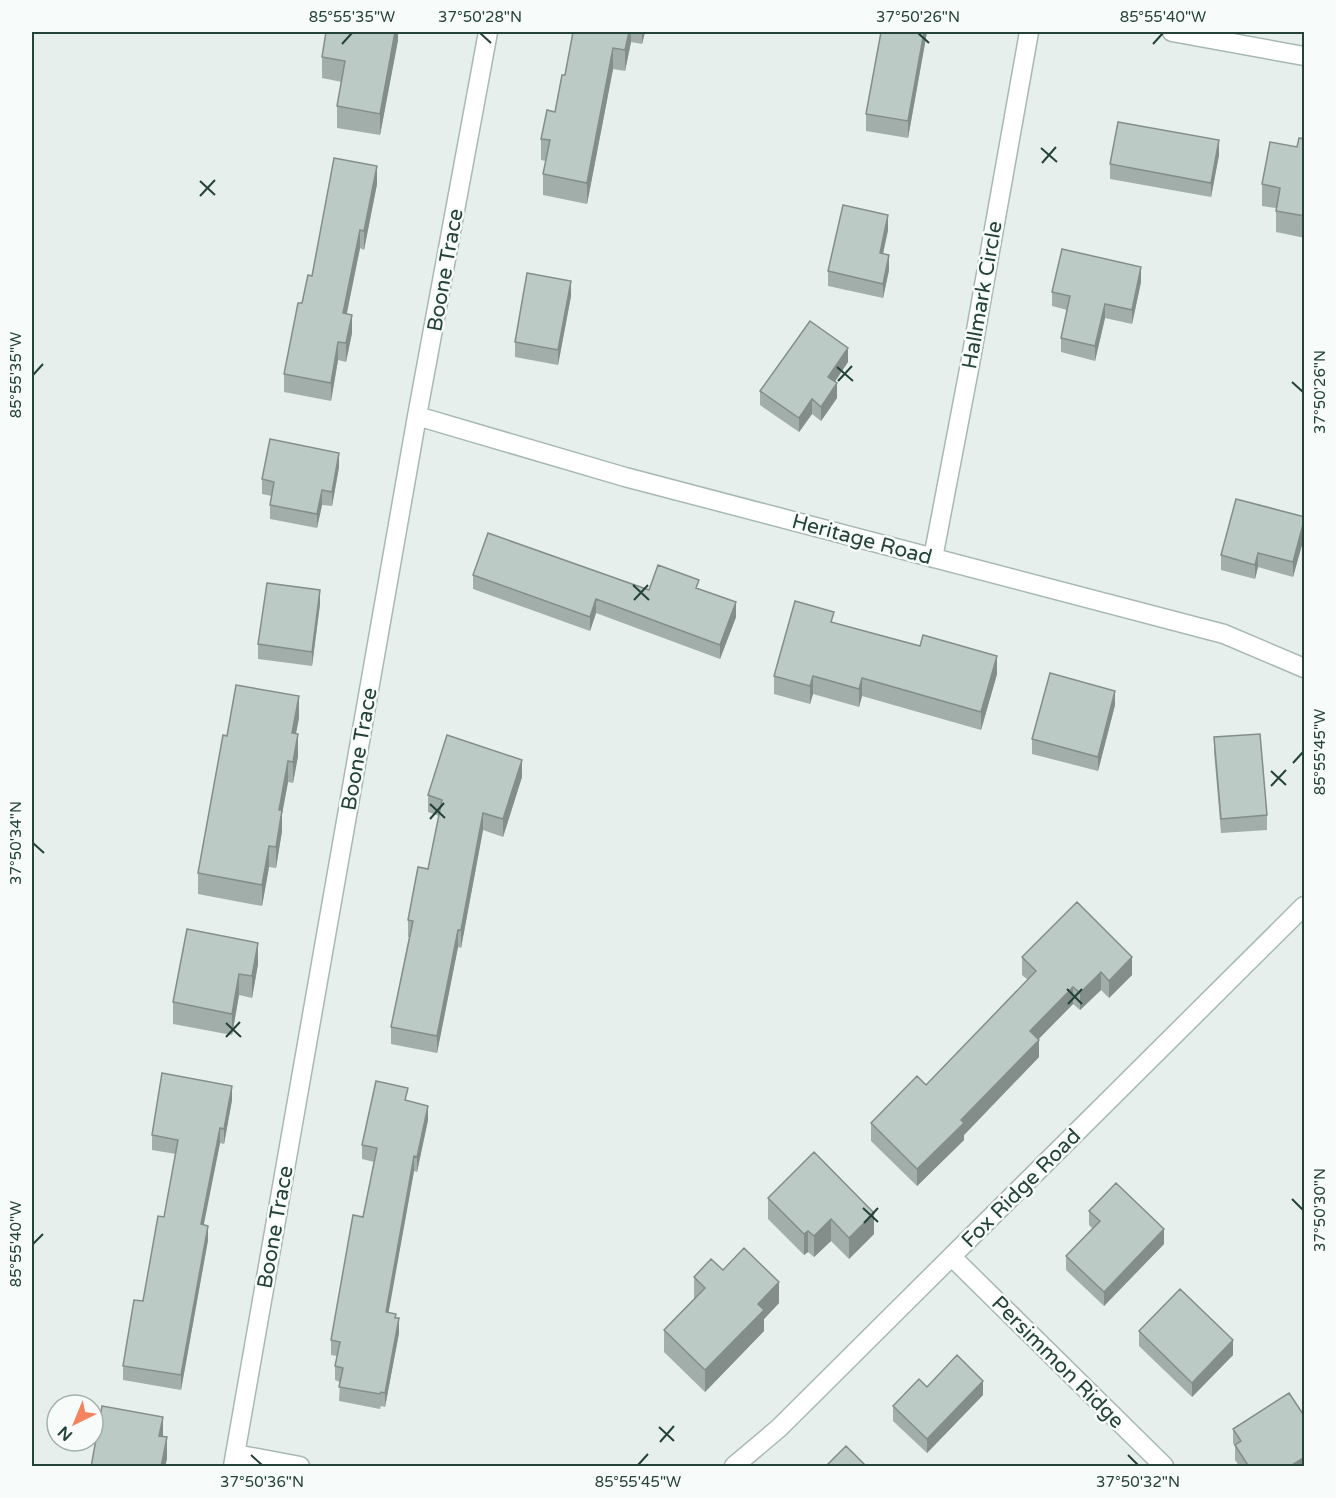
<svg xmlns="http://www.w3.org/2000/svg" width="1336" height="1498" viewBox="0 0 1336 1498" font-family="'Varela Round',sans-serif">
  <rect width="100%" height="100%" fill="#e6efeb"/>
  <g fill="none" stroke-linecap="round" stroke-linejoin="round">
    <defs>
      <path id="street" d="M 1172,32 L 1304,56
        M 417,416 L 625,477 L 1224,634 L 1304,668
        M 933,558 L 970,364 L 1029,32
        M 952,1257 L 1164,1466
        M 235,1454 L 300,1466
        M 233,1466 L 417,416 L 488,32
        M 734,1466 L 779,1428 L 1304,906"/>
    </defs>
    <!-- street casing -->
    <use href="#street" stroke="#a8b8b2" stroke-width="21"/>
    <!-- street -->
    <use href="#street" stroke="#fff" stroke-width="18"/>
  </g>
  <!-- wall -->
  <path fill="#a1aea9" d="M 398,32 L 398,40 L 380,135 L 337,128 L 337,106 L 342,82 L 322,78 L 322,57 Z
    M 573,32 L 645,32 L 642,44 L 631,42 L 625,71 L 613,69 L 587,204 L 543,195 L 543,174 L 546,161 L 541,160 L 541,139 L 555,112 L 565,75 Z
    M 881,32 L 927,32 L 908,138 L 866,131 L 866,114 Z
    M 1305,139 L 1305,238 L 1276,232 L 1276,208 L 1262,206 L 1262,184 Z
    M 1219,155 L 1211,197 L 1110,179 L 1110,164 Z
    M 377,184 L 364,250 L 360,248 L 347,313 L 352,333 L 346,362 L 338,360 L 331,401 L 284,392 L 284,374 L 302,303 L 312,276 Z
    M 888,230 L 883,254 L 889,270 L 883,298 L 828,286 L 828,271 Z
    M 1141,282 L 1132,324 L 1105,318 L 1095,361 L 1061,352 L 1061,338 L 1067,310 L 1052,306 L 1052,292 Z
    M 571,296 L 558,365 L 515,357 L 515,342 Z
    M 848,362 L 835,382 L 837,398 L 821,421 L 812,414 L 799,432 L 760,405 L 760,391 Z
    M 339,467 L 332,506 L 322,505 L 317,528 L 270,519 L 270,505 L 272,496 L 262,494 L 262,479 Z
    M 1305,517 L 1305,534 L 1293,577 L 1258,567 L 1255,579 L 1221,570 L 1221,555 Z
    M 473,575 L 649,590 L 699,589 L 736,617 L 720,659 L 596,613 L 590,631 L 473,589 Z
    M 320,604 L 312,666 L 258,659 L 258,644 Z
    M 834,623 L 997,674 L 981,730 L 862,696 L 859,707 L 813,694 L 810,704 L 774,694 L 774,676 Z
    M 1115,705 L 1098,771 L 1032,754 L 1032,739 Z
    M 299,718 L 295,734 L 298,756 L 293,783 L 288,782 L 282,814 L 282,831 L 276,868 L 269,867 L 262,906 L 198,894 L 198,873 L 227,736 Z
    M 1214,737 L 1267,815 L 1267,830 L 1221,833 L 1214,752 Z
    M 522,777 L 503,837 L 483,830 L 461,948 L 458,947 L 437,1053 L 391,1044 L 391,1027 L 409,937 L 408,937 L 408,920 L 428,869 L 439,816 L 428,812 L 428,795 Z
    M 1022,957 L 1132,975 L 1109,998 L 1101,990 L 1080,1010 L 1073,1004 L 1038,1039 L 1039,1057 L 964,1135 L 964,1140 L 917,1186 L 871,1141 L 871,1123 L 926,1085 L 1028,980 L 1022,975 Z
    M 258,964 L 252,998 L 239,995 L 232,1035 L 173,1024 L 173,1002 Z
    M 232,1100 L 224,1144 L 220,1143 L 203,1225 L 208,1240 L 181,1390 L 123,1380 L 123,1366 L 143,1301 L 164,1217 L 176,1154 L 152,1150 L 152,1135 Z
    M 408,1101 L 428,1120 L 417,1172 L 414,1171 L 388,1313 L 396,1318 L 399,1333 L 385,1407 L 381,1406 L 380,1409 L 339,1401 L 340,1382 L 335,1380 L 335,1366 L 337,1356 L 331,1355 L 331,1340 L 363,1217 L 374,1162 L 362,1159 L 362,1145 Z
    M 768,1198 L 874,1234 L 849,1259 L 831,1241 L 814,1257 L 808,1252 L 804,1255 L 768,1219 Z
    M 1089,1211 L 1164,1244 L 1104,1306 L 1066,1270 L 1066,1256 L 1093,1229 L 1089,1225 Z
    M 723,1270 L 779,1303 L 764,1319 L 764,1331 L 705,1392 L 664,1352 L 664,1330 L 694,1299 L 694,1277 Z
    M 1139,1331 L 1233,1355 L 1192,1397 L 1139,1346 Z
    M 983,1395 L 927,1453 L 893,1421 L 893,1406 Z
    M 1233,1429 L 1305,1467 L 1240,1467 L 1235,1460 L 1235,1447 L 1233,1443 Z"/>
  <!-- shaded-wall -->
  <path fill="#838d89" d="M 395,32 L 398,32 L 398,40 L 380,135 L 380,114 Z
    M 629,32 L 631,32 L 631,42 L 625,71 L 625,50 Z
    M 642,32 L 645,32 L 642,44 Z
    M 924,32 L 927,32 L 908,138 L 908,121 Z
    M 613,48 L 613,69 L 587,204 L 587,183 Z
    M 1219,140 L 1219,155 L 1211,197 L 1211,183 Z
    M 377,166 L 377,184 L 364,250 L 364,231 Z
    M 888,215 L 888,230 L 880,267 L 880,253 Z
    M 360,230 L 360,248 L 343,331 L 343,313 Z
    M 889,255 L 889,270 L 883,298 L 883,284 Z
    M 1141,267 L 1141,282 L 1132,324 L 1132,310 Z
    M 571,281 L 571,296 L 558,365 L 558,350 Z
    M 1105,304 L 1105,318 L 1095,361 L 1095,346 Z
    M 352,315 L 352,333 L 346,362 L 346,343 Z
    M 338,342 L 338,360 L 331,401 L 331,383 Z
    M 848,348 L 848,362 L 828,391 L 828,377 Z
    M 837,383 L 837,398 L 821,421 L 821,407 Z
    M 812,399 L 812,414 L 799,432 L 799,418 Z
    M 339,453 L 339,467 L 332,506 L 332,492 Z
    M 322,490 L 322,505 L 317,528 L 317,514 Z
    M 1305,520 L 1305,534 L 1293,577 L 1293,562 Z
    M 1258,553 L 1258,567 L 1255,579 L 1255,565 Z
    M 320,590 L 320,604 L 312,666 L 312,652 Z
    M 596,599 L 596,613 L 590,631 L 590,617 Z
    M 736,602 L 736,617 L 720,659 L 720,645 Z
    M 997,656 L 997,674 L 981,730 L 981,712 Z
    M 813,676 L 813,694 L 810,704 L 810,686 Z
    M 862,678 L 862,696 L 859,707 L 859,689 Z
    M 1115,691 L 1115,705 L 1098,771 L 1098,757 Z
    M 299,696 L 299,718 L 292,755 L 292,733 Z
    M 298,734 L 298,756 L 293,783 L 293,762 Z
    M 522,760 L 522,777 L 503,837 L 503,819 Z
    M 288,761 L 288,782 L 282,814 L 282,831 L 276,868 L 276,847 L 279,810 Z
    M 483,813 L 483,830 L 461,948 L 461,930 Z
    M 269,846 L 269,867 L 262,906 L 262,885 Z
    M 458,930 L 458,947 L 437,1053 L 437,1036 Z
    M 258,943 L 258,964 L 252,998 L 252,976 Z
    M 1132,957 L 1132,975 L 1109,998 L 1109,981 Z
    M 1101,972 L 1101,990 L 1080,1010 L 1080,993 Z
    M 239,974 L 239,995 L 232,1035 L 232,1014 Z
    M 1073,987 L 1073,1004 L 1030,1048 L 1030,1031 Z
    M 1039,1040 L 1039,1057 L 964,1135 L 964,1140 L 917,1186 L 917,1169 L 961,1120 Z
    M 232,1086 L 232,1100 L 224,1144 L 224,1129 Z
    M 428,1106 L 428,1120 L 417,1172 L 417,1157 Z
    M 220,1128 L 220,1143 L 201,1239 L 201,1224 Z
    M 414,1156 L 414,1171 L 386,1327 L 386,1312 Z
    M 874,1213 L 874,1234 L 849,1259 L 849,1238 Z
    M 831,1219 L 831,1241 L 814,1257 L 814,1236 Z
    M 208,1226 L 208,1240 L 181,1390 L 181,1375 Z
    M 1164,1229 L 1164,1244 L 1104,1306 L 1104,1292 Z
    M 808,1231 L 808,1252 L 804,1255 L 804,1234 Z
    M 779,1282 L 779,1303 L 764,1319 L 764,1331 L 705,1392 L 705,1370 L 758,1304 Z
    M 399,1318 L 399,1333 L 385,1407 L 385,1393 Z
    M 1233,1340 L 1233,1355 L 1192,1397 L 1192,1383 Z
    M 983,1381 L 983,1395 L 927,1453 L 927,1439 Z
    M 163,1417 L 163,1438 L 159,1436 Z
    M 167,1437 L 167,1459 L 165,1467 L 161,1467 Z
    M 1305,1457 L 1305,1467 L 1289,1467 Z"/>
  <!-- building -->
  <path fill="#bbcac4" stroke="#838d89" stroke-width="1.5" d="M 326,32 L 395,32 L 380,114 L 337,106 L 345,61 L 322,57 Z
    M 573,32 L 629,32 L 625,50 L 613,48 L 587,183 L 543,174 L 550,140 L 541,139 L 547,110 L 555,112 L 562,75 L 565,75 Z
    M 881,32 L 924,32 L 908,121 L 866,114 Z
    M 1118,122 L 1219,140 L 1211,183 L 1110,164 Z
    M 1299,138 L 1305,139 L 1305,216 L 1276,211 L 1280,188 L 1262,184 L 1270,142 L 1297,147 Z
    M 334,158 L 377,166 L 364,231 L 360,230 L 343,313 L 352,315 L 346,343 L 338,342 L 331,383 L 284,374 L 298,303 L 302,303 L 308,275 L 312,276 Z
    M 843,205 L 888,215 L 880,253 L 889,255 L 883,284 L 828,271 Z
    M 1062,249 L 1141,267 L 1132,310 L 1105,304 L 1095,346 L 1061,338 L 1070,296 L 1052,292 Z
    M 527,273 L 571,281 L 558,350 L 515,342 Z
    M 810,321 L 848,348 L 828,377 L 837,383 L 821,407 L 812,399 L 799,418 L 760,391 Z
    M 270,439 L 339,453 L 332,492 L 322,490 L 317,514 L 270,505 L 274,482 L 262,479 Z
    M 1236,499 L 1305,517 L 1293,562 L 1258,553 L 1255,565 L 1221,555 Z
    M 488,533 L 649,590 L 658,565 L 699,580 L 696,588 L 736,602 L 720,645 L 596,599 L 590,617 L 473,575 Z
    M 267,583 L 320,590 L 312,652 L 258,644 Z
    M 795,601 L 834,612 L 831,622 L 920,646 L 923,635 L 997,656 L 981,712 L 862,678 L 859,689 L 813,676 L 810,686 L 774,676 Z
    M 1050,673 L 1115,691 L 1098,757 L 1032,739 Z
    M 236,685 L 299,696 L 292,733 L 298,734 L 293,762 L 288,761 L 279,810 L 282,810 L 276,847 L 269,846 L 262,885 L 198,873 L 223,735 L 227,736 Z
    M 1260,734 L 1267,815 L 1221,819 L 1214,737 Z
    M 447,735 L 522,760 L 503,819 L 483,813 L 461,930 L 458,930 L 437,1036 L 391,1027 L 413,921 L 408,920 L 418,867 L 428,869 L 442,800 L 428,795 Z
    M 1077,902 L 1132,957 L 1109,981 L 1101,972 L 1080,993 L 1073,987 L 1030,1031 L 1039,1040 L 961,1120 L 964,1123 L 917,1169 L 871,1123 L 917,1076 L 926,1085 L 1036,971 L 1022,957 Z
    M 187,929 L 258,943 L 252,976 L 239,974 L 232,1014 L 173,1002 Z
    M 162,1073 L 232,1086 L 224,1129 L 220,1128 L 201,1224 L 208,1226 L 181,1375 L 123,1366 L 134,1300 L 143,1301 L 158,1216 L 164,1217 L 178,1140 L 152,1135 Z
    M 376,1081 L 408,1088 L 405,1100 L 428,1106 L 417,1157 L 414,1156 L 386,1312 L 396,1314 L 395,1318 L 399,1318 L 385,1393 L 381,1392 L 380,1394 L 339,1387 L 343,1368 L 335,1366 L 340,1342 L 331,1340 L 353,1215 L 363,1217 L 377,1148 L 362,1145 Z
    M 814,1152 L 874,1213 L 849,1238 L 831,1219 L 814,1236 L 808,1231 L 804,1234 L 768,1198 Z
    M 1116,1183 L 1164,1229 L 1104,1292 L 1066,1256 L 1100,1221 L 1089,1211 Z
    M 744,1248 L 779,1282 L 758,1304 L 764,1310 L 705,1370 L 664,1330 L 705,1288 L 694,1277 L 711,1259 L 723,1270 Z
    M 1180,1289 L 1233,1340 L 1192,1383 L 1139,1331 Z
    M 957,1355 L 983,1381 L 927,1439 L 893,1406 L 919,1379 L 927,1387 Z
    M 1289,1393 L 1305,1417 L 1305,1457 L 1289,1467 L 1249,1467 L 1235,1445 L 1241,1441 L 1233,1429 Z
    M 102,1406 L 163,1417 L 159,1436 L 167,1437 L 161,1467 L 91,1467 Z
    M 846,1446 L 867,1467 L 825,1467 Z"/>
  <!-- ticks -->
  <path fill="none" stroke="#24423a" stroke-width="2" d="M 480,33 L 491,43M 918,33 L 929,43M 342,44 L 352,33M 1153,44 L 1163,33M 1041,148 L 1057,162M 1042,163 L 1056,147M 200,181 L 215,195M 200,196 L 215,180M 837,367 L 853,381M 33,375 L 43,364M 838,381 L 852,366M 1292,382 L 1303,392M 633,585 L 649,600M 634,600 L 648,585M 1293,763 L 1303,752M 1271,771 L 1286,785M 1271,786 L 1286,770M 430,804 L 445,818M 430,819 L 444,803M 33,843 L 44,853M 1067,989 L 1082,1004M 1068,1004 L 1082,989M 226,1023 L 241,1037M 226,1037 L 240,1022M 1292,1199 L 1303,1210M 863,1208 L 878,1222M 864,1223 L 878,1208M 33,1244 L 43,1234M 659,1427 L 674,1441M 660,1442 L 674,1426M 251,1455 L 262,1465M 1128,1455 L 1138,1465M 638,1465 L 648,1454"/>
  <g text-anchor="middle" stroke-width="5" stroke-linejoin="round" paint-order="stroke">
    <!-- street labels -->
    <g font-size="21" fill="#24423a" stroke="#f7fbf9">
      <text transform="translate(445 270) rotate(-80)" y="7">Boone Trace</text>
      <text transform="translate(982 295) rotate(-80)" y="7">Hallmark Circle</text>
      <text transform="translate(862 539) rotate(15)" y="7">Heritage Road</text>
      <text transform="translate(359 749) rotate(-80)" y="7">Boone Trace</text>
      <text transform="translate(1021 1188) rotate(-45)" y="7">Fox Ridge Road</text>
      <text transform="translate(275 1227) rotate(-80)" y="7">Boone Trace</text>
      <text transform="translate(1058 1362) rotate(45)" y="7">Persimmon Ridge</text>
    </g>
  </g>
  <!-- border -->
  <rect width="1336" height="1498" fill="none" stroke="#f7fbf9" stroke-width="66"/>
  <!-- north arrow -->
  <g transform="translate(75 1423) rotate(223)"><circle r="28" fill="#f7fbf9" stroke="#a3b1ad" stroke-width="1.5"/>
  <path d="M0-4.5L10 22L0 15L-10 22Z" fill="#f4845f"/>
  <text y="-9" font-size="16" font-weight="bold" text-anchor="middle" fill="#24423a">N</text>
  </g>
  <rect x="33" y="33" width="1270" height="1432" fill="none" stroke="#24423a" stroke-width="2"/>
  <g font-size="15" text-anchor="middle" fill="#24423a">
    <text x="352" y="22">85°55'35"W</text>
    <text x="480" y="22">37°50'28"N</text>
    <text x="918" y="22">37°50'26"N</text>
    <text x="1163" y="22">85°55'40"W</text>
    <text transform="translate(16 375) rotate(-90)" y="5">85°55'35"W</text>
    <text transform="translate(1320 392) rotate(-90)" y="5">37°50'26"N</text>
    <text transform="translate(1320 752) rotate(-90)" y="5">85°55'45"W</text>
    <text transform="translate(16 843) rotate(-90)" y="5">37°50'34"N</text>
    <text transform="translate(1320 1210) rotate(-90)" y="5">37°50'30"N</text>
    <text transform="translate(16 1244) rotate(-90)" y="5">85°55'40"W</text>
    <text x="262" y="1487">37°50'36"N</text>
    <text x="638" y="1487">85°55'45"W</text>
    <text x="1138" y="1487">37°50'32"N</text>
  </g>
</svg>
